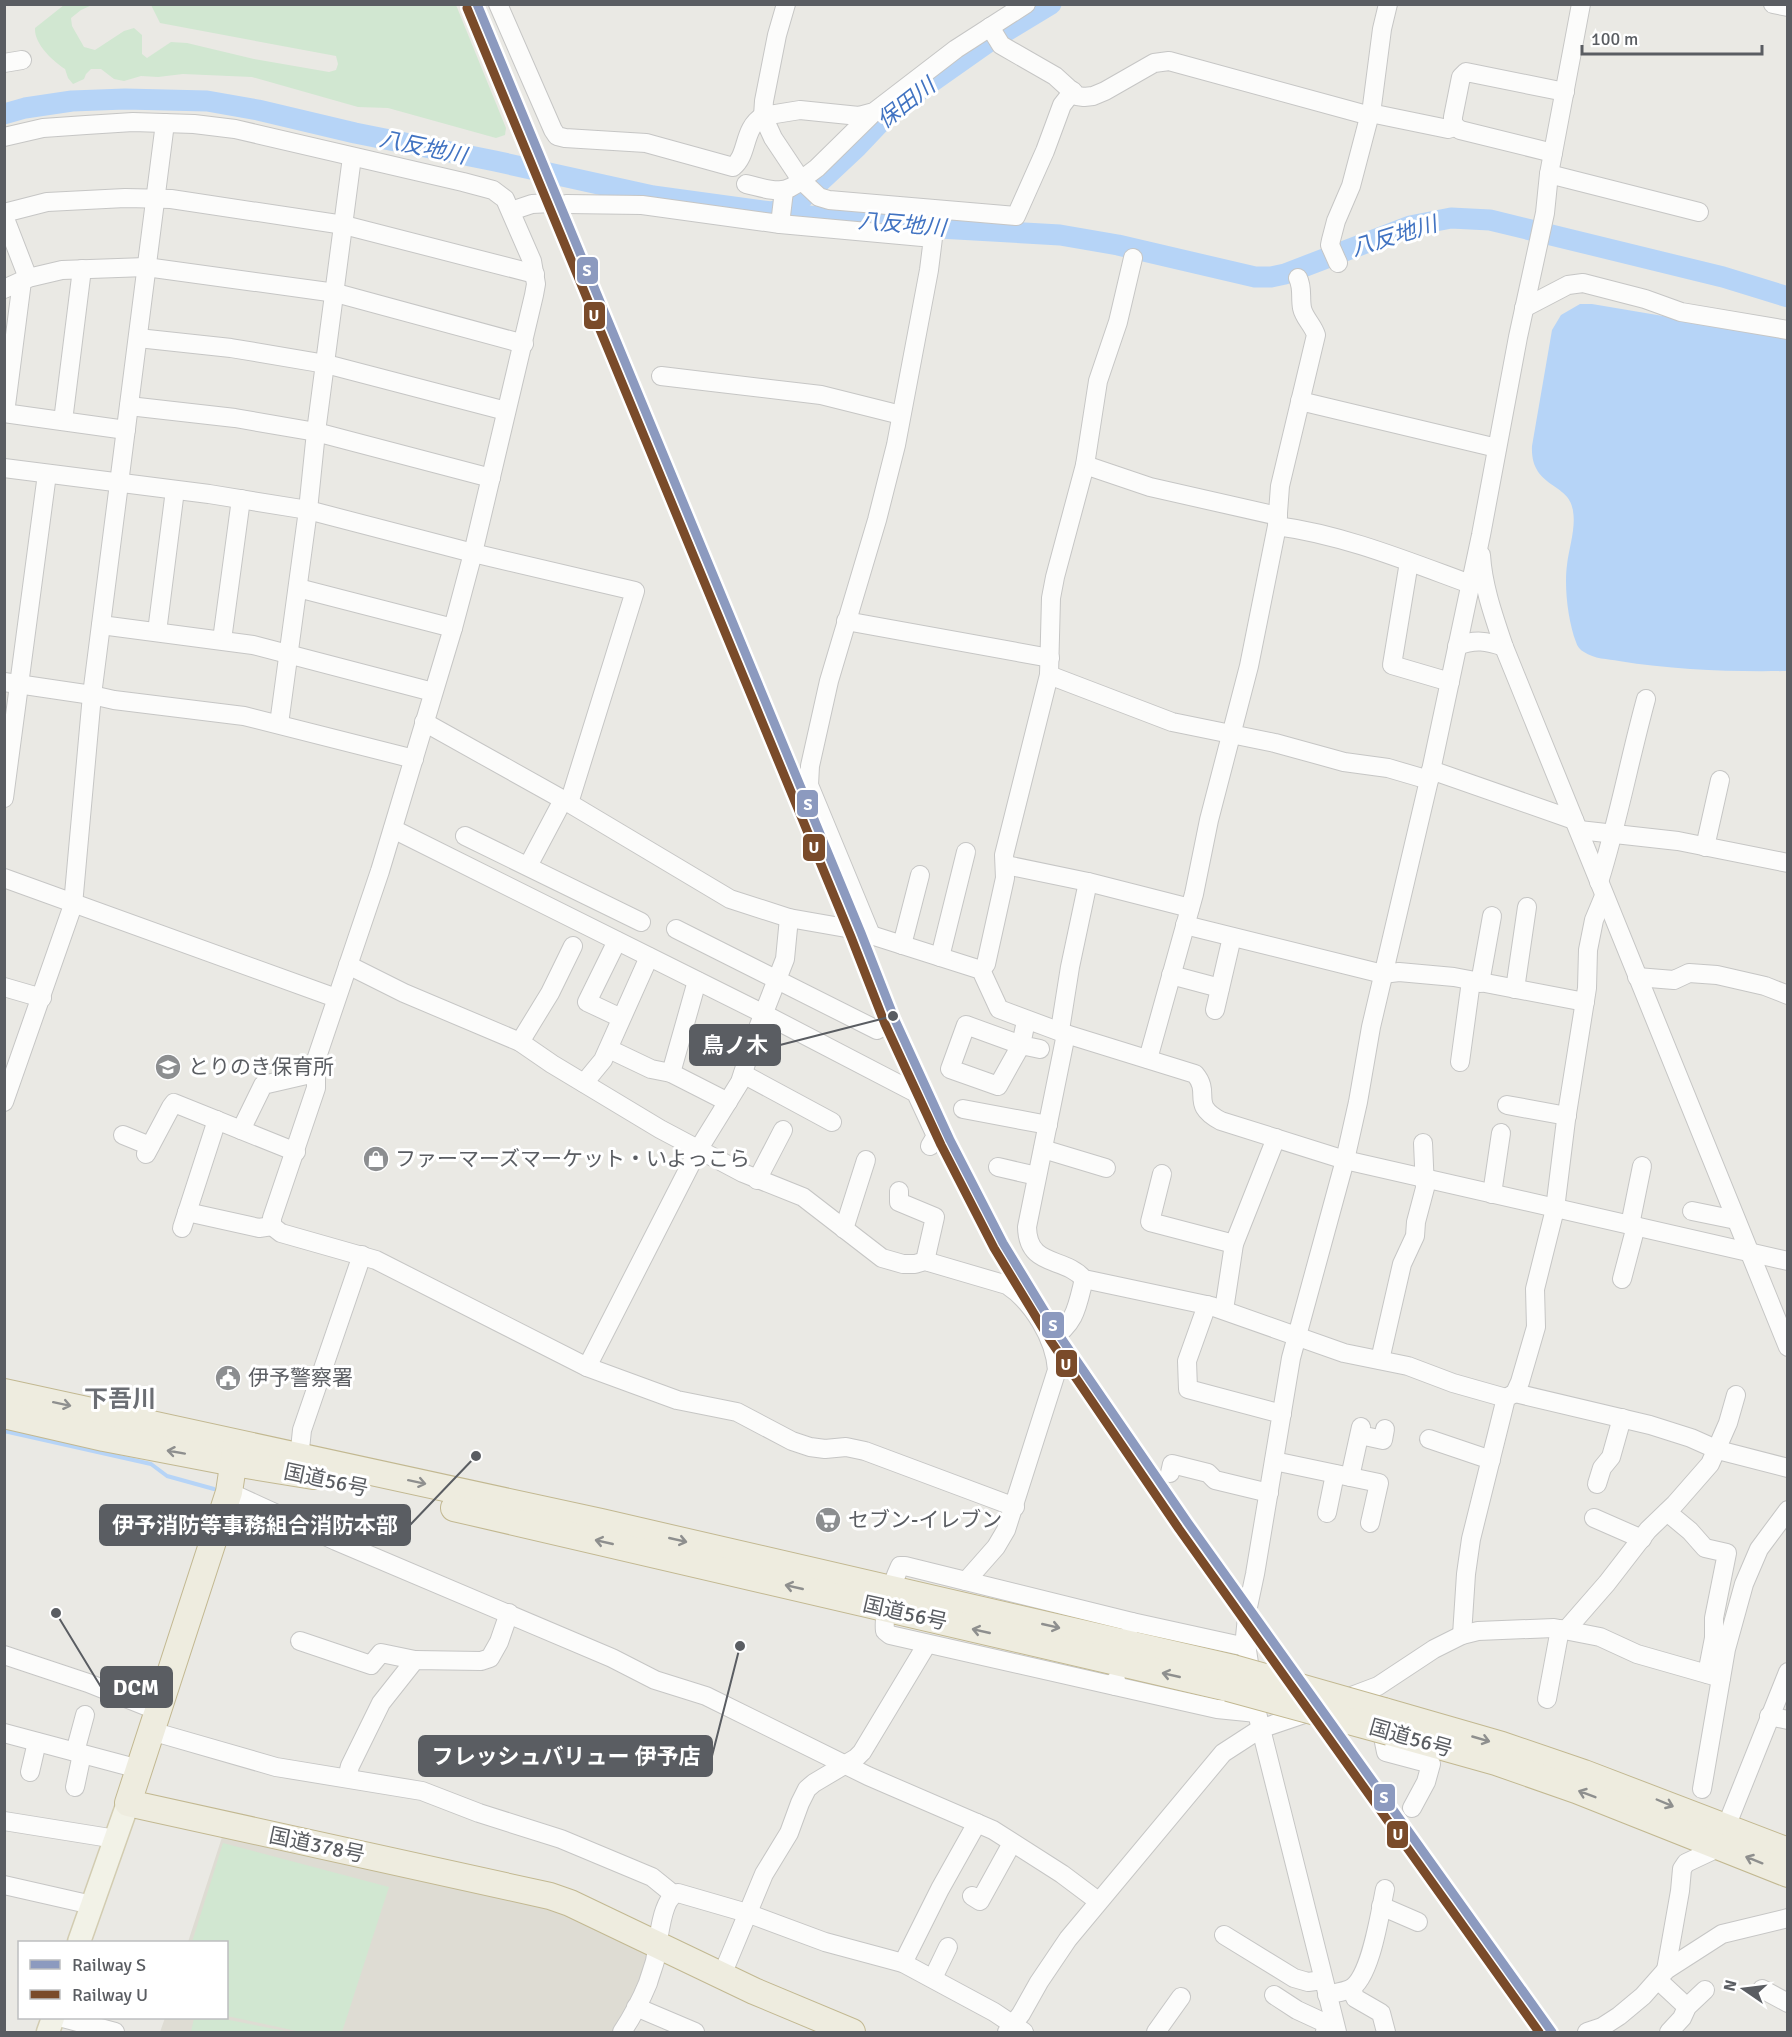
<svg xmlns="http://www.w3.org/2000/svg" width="1792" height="2037" font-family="Signika,'Noto Sans JP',sans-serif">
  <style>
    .education { fill: #dedcd3 }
    .green { fill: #d1e7d1 }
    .water { fill: #b6d4f7 }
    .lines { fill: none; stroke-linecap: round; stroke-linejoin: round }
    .stream { stroke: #b6d4f7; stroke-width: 4 }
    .river { stroke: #b6d4f7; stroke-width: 21 }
    .minor-casing { stroke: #c6c6c5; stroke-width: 20 }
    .major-casing { stroke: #d2ccb1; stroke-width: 25 }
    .highway-casing { stroke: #c2b891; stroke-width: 28 }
    .minor { stroke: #fcfcfb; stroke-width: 18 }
    .major { stroke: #f2f2e7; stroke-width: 22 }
    .highway { stroke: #eeecdf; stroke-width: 26 }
    .highway-bridge-casing { stroke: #c2b891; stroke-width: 28; stroke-linecap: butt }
    .highway-bridge { stroke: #eeecdf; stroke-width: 26 }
    .rail-1-casing { stroke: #fff; stroke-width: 14 }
    .rail-2-casing { stroke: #fff; stroke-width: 14 }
    .rail-1 { stroke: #8c9abf; stroke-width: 9 }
    .rail-2 { stroke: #7a4b2a; stroke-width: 9 }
    .oneway { stroke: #8e8f8e }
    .labels { text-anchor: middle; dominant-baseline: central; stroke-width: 6; stroke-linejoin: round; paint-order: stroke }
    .poi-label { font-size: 21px; fill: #5a5d62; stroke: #fff; text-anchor: start }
    .street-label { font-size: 21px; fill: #5a5d62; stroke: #fff }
    .water-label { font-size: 22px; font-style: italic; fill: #4173c2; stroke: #fff }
    .quarter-label { font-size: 24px; font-weight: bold; fill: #6b6e74; stroke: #fff }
    .leader { fill: none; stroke: #5a5d62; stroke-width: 2 }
    .callout-dot { fill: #5a5d62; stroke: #fff; stroke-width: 2 }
    .callout { fill: #5a5d62; stroke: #5a5d62; stroke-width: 2 }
    .callout-label { font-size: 22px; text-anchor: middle; font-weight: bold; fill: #fff }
    .line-badge { stroke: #fff; stroke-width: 2 }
    .badge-label { font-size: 16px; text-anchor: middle; font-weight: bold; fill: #fff }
  </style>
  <rect width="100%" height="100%" fill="#eae9e4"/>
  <path class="education" d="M224,1831L554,1906L650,1953L646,1971L614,2032H160L165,2018H226V1942H188Z"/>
  <g class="green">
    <path d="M64,5H92L81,10L71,18L72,26L84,47L95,50L124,31L134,28L142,35V54L147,58L171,42L187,43L254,59L329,72L336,70L338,64L336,56L160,23L151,5H456L506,128L505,135L496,138L388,108L358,107L252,77L183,74L158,77L141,76L124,81L114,79L101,69H91L86,74L84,79L73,84L68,78L65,69C53,61 34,44 35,28Z"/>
    <path d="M223,1843L389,1887L342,2032H301L227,2016L226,1942H192Z"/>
    <path d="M194,2018H219L290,2032H191Z"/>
  </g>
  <path class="water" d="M1580,304H1592L1787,337V671C1732,672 1674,670 1619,661C1608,659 1594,659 1584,652C1580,650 1577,646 1576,642C1568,621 1564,587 1567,565C1569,548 1576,528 1573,511C1570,482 1530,489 1532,446L1552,330L1561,315Z"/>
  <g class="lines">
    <path class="stream" d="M4,1431L151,1464L167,1476L214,1489"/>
    <g class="river">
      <path d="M4,114L25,108L72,101L125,99L207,101L258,110L355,133L495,161L653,196L771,212L904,226L1060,235L1118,245L1255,277H1271L1285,274L1410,226L1451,218L1490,220L1723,277L1788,297"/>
      <path d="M775,211L794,206L857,147L892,110L990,41L1051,4"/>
    </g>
    <g class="minor-casing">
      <g id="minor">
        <path d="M498,4L553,130L557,136L565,138L646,143L733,167C749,154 742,129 763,116L773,138L801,180L817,168L874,112"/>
        <path d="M786,4L777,35L764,101L763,116L800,110L859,116L874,112L956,49L1026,4"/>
        <path d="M1773,4L1788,7"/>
        <path d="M990,27L1001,45L1055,76L1077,96L1084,97L1093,96L1105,91L1154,63L1169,61L1363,114H1375L1448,129L1455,127"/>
        <path d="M4,63L22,60"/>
        <path d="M4,137L43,128L86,125L133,122L194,124L235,129L463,182L493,190L505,199L532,261L536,284L534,295L473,553L453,628L380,871L316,1060V1088L272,1218V1226L281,1233L376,1260L587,1367L677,1400L737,1412L792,1441L810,1447L825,1449L846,1447L865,1451L1015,1507"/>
        <path d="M1553,153L1460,130L1453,124V117L1461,77L1466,72L1565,92"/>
        <path d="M1549,174L1699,212"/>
        <path d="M746,184C768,189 784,197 801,180L819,197L829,200L1016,216L1045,151L1062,105L1073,91"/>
        <path d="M566,204L642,205L780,224L933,238L929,270L896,445L877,520L829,681L810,766L809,785L871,935"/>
        <path d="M511,211L532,204L552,203"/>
        <path d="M4,213L47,202L125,198L171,199L344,225L535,274"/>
        <path d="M4,216L28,278"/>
        <path d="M780,224L784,191"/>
        <path d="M1338,263L1330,245L1331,240L1336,221L1351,186L1372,106L1382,29L1388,4"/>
        <path d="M4,289L28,278L62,270L146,267L336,293L524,344"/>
        <path d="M1524,308L1568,285L1583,283L1645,299L1681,312L1788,330"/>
        <path d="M138,338L231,348L326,364L506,411"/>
        <path d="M661,376L821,395L901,415"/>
        <path d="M1300,401L1497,448"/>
        <path d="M129,406L235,418L316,432L491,478"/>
        <path d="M4,413L126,430"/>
        <path d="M5,413L22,281"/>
        <path d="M63,421L82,269"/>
        <path d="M1085,465L1150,487L1278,516"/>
        <path d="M4,468L209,494L308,510L473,553L635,591L569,803"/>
        <path d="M1277,526C1344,535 1407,561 1470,584"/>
        <path d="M1481,555C1483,587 1494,617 1504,647L1788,1347"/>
        <path d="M1409,562L1392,665L1450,682"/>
        <path d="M298,588L453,628"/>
        <path d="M846,621L1050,658"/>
        <path d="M101,625L253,645L433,692"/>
        <path d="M157,632L175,490"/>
        <path d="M222,640L241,499"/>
        <path d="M1457,646C1475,639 1487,641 1504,647"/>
        <path d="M1049,675L1172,722L1275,743L1344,762L1388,768L1429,780"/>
        <path d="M4,682L92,695L114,700L244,716L414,759"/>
        <path d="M424,722L569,803L730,899L789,918L846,928L871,935L981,970L999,1009L1066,1034L1195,1074C1212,1094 1189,1104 1221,1121L1345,1160L1788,1261"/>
        <path d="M279,724L308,510L316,432L352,157"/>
        <path d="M1431,770L1574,820"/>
        <path d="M4,798L47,474"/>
        <path d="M393,829L764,1014L916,1093L936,1136L930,1146"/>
        <path d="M1579,830L1678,841L1788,863"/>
        <path d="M465,836L641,922"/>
        <path d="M1705,847L1720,780"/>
        <path d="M1006,865L1088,882L1190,908"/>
        <path d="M528,866L563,800"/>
        <path d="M4,878L336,998"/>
        <path d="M1599,882C1618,822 1629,761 1646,699"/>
        <path d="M1185,925L1383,974L1399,972L1454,977L1585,1002"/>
        <path d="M676,929L877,1030"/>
        <path d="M617,941L587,1002L621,1018"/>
        <path d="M902,945L920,875"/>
        <path d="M940,957L966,852"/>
        <path d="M348,965L404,993L520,1042L552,1064L660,1129L743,1173L803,1197L882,1258L903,1264H915L925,1261L1007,1285C1033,1302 1055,1339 1057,1370L1006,1530L996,1547L966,1581"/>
        <path d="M981,970L986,964L1005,878L1004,855L1049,675L1051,598L1055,577L1085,465L1098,381L1118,322L1133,258"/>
        <path d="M1171,975L1220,988"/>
        <path d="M1637,977L1674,980L1689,973L1717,975L1765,986L1788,995"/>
        <path d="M1480,983L1492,916"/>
        <path d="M4,987L42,998"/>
        <path d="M1515,989L1527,907"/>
        <path d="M1215,1010L1232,937"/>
        <path d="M1026,1021L1021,1045L998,1086L950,1069L966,1025L1021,1045L1040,1049"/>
        <path d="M1060,1030L1070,967L1088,882"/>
        <path d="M1066,1034L1027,1227C1028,1268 1064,1256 1084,1279L1211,1306L1344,1353L1408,1366L1453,1383L1506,1398"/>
        <path d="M520,1042L550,993L573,946"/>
        <path d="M609,1049L651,1069L671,1073L728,1102"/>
        <path d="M1148,1059L1194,894L1209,820L1249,666L1277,526L1280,486L1316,335C1313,325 1304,318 1302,308C1300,297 1303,288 1298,278"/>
        <path d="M1460,1062L1471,981"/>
        <path d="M671,1073L697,981"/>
        <path d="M743,1074L832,1122"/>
        <path d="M584,1083L603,1060L649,957"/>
        <path d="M4,1102L73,905L92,695L165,123"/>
        <path d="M1507,1105L1567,1116"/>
        <path d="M963,1109L1048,1125"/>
        <path d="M241,1130L263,1085L315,1073"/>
        <path d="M123,1135L150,1146"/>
        <path d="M1043,1149L1106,1168"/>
        <path d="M146,1154L171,1107L174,1103L296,1152"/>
        <path d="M998,1167L1037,1176"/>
        <path d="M1162,1174L1150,1222L1234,1244"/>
        <path d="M757,1180L783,1130"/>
        <path d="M899,1191V1202L935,1217L925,1261"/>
        <path d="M1492,1194L1501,1133"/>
        <path d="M1692,1211L1736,1220"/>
        <path d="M187,1212L259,1228L272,1226"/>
        <path d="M1630,1225L1642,1166"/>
        <path d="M182,1228L217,1120"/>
        <path d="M844,1229L866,1160"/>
        <path d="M1622,1279L1636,1226"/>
        <path d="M1207,1305L1187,1361L1188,1389L1282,1414"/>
        <path d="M1224,1310L1234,1244L1276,1138"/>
        <path d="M1050,1340C1076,1323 1077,1307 1084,1279"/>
        <path d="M1380,1360L1402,1264L1415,1236L1416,1222L1425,1188L1423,1143"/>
        <path d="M587,1367L698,1150L740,1082L756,1033L785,959L789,918"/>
        <path d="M1515,1393L1650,1425L1691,1438L1718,1450L1788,1468"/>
        <path d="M1360,1435L1383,1440L1385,1429"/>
        <path d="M1429,1439L1491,1460"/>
        <path d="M1274,1461L1379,1483L1370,1523"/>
        <path d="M298,1468L302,1430L362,1255"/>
        <path d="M1170,1473L1172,1464L1208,1473L1215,1480L1269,1493"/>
        <path d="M1350,1477L1361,1427"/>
        <path d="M1597,1484L1602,1468L1611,1457L1622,1418"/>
        <path d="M229,1492L336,1541L612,1658L655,1680L706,1696L868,1776L993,1830L1062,1874L1098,1901"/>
        <path d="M1667,1512L1690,1531L1705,1548L1727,1553L1714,1618V1638L1707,1674"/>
        <path d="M1327,1513L1335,1474"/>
        <path d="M1594,1518L1642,1539"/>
        <path d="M1132,1622L1246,1647"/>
        <path d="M1566,1630L1607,1583L1648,1530L1675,1504L1710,1464L1728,1423L1736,1395"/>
        <path d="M1462,1635L1466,1574L1471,1539L1506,1398L1515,1393L1520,1382L1536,1327L1535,1289L1555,1209L1566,1120L1587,988L1588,950L1594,920L1604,896"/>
        <path d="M300,1641L371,1665L381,1653L415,1660"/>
        <path d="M4,1655L88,1683L158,1711"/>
        <path d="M1116,1680L1115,1686L890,1635L885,1631C883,1612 892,1583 900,1566H905L1132,1622L1131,1626"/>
        <path d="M1115,1686L1217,1709L1257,1713"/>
        <path d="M1547,1699L1560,1629"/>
        <path d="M1341,1700L1378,1686L1434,1649L1462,1635L1478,1631L1554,1628L1600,1637L1637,1654L1721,1678"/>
        <path d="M1769,1716L1788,1720"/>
        <path d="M1380,1722L1386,1752L1431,1764L1426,1782L1412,1808"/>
        <path d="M151,1731L276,1767L422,1791L479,1813L561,1839L652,1877L673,1894"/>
        <path d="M4,1733L139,1769"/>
        <path d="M75,1752L85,1715"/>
        <path d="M30,1772L37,1742"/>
        <path d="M347,1778L350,1766L381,1703L415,1660L481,1661L490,1658L499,1642L509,1613"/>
        <path d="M75,1787L82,1754"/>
        <path d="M1702,1789L1726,1649L1744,1584L1759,1549L1788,1510"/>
        <path d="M4,1821L116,1839"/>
        <path d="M1726,1827L1788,1672"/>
        <path d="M4,1885L92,1905"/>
        <path d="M972,1896L980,1901L1012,1843"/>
        <path d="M1381,1906L1418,1922"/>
        <path d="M1224,1935L1294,1978L1308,1982L1323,1980"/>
        <path d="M903,1963L940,1889L977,1823"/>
        <path d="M1666,1970L1680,1891L1682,1869L1686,1863L1720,1847"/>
        <path d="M722,1975L764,1874L789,1833L800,1803L807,1789L814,1783L856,1758L862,1752L927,1644"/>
        <path d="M933,1978L948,1947"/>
        <path d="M1658,1980L1687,2007"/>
        <path d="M1352,1988L1355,1998L1381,2013L1386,2032"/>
        <path d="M1762,1989L1788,2003"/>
        <path d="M1274,1995L1297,2010L1323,2022L1326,2025L1325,2032"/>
        <path d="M1327,1995C1334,1993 1343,1992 1350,1989C1371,1978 1380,1912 1385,1889"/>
        <path d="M636,2007L695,2032"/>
        <path d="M63,2018L115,2032"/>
        <path d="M622,2032C632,2017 641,2000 648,1983C650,1976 653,1968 655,1961C658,1945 661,1897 678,1893L747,1913L825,1942L903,1963L994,2012L1024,2032"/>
        <path d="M1007,2032L1021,2014L1039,1982L1068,1939L1223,1753L1260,1729L1313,1711"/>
        <path d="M1156,2032L1181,1997"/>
        <path d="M1337,2032L1256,1709L1245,1637L1248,1607L1255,1574L1291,1358L1345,1160L1358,1102L1371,1027L1429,780L1481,535L1518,337L1545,213L1549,174L1581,4"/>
        <path d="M1587,2032L1602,2027L1619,2016L1643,1996L1666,1970L1722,1934L1788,1918"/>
        <path d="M1669,2032L1682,2018L1687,2007L1705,1990"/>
      </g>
    </g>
    <g class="major-casing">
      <g id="major">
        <path d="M79,1942L128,1803"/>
        <path d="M48,2032L53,2018"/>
      </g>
    </g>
    <g class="highway-casing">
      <g id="highway">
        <path d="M4,1392L601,1522L1233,1668"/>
        <path d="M4,1415L104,1438L234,1463L313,1476"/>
        <path d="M236,1446L229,1492L128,1803L550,1896L570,1903L754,1991L852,2032"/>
        <path d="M454,1508L1228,1688"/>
        <path d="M1384,1711L1502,1745L1584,1773L1788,1851"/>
        <path d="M1389,1732L1496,1762L1576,1790L1788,1874"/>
      </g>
    </g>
    <use href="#minor" class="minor"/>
    <use href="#major" class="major"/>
    <use href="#highway" class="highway"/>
    <g class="highway-bridge-casing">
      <g id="highway-bridge">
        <path d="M1233,1668L1384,1711"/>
        <path d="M1228,1688L1389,1732"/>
      </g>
    </g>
    <use href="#highway-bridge" class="highway-bridge"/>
    <g class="rail-1-casing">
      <path id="rail-1" d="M477,4L861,933L895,1020L950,1140L1003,1243L1059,1335L1188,1523L1552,2032"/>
    </g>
    <g class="rail-2-casing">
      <path id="rail-2" d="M467,8L851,937L885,1024L941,1145L994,1248L1050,1340L1179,1529L1539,2032"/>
    </g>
    <use href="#rail-1" class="rail-1"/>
    <use href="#rail-2" class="rail-2"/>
  </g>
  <defs><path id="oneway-shaft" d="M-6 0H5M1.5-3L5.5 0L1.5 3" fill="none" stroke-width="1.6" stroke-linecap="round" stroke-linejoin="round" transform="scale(1.5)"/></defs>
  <g class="oneway">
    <use href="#oneway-shaft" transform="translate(62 1404) rotate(12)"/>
    <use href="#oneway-shaft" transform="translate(176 1452) rotate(-170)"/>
    <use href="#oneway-shaft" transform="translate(417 1482) rotate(12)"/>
    <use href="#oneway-shaft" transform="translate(678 1540) rotate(13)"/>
    <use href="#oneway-shaft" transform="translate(604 1542) rotate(-167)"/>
    <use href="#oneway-shaft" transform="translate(794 1587) rotate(-167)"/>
    <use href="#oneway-shaft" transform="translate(1051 1626) rotate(13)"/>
    <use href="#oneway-shaft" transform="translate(981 1631) rotate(-167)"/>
    <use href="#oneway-shaft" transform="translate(1171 1675) rotate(-167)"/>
    <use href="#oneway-shaft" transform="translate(1481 1739) rotate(16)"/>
    <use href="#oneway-shaft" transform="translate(1587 1794) rotate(-159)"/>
    <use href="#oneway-shaft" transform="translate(1665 1803) rotate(23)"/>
    <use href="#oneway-shaft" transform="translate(1754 1860) rotate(-158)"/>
  </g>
  <defs>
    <g id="school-disc" transform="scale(1.35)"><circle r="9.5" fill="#8c8e90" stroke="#fff"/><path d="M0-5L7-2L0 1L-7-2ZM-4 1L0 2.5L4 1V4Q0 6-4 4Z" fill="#fff"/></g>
    <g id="shop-disc" transform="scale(1.35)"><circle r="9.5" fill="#8c8e90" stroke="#fff"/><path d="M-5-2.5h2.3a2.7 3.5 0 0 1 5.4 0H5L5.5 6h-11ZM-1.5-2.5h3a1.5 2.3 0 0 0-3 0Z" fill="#fff"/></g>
    <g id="civic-disc" transform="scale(1.35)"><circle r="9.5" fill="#8c8e90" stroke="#fff"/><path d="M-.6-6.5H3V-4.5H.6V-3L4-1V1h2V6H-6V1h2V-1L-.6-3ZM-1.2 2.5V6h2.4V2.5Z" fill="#fff"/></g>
    <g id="supermarket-disc" transform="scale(1.35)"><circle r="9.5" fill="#8c8e90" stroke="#fff"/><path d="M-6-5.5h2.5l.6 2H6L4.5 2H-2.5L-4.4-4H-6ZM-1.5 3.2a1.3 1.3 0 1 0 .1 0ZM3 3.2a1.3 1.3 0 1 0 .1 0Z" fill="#fff"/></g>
  </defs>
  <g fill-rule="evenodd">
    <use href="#school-disc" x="168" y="1067"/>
    <use href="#shop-disc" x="376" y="1159"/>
    <use href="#civic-disc" x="228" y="1378"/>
    <use href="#supermarket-disc" x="828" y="1520"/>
  </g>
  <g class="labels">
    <g class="poi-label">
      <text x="188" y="1067">とりのき保育所</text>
      <text x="395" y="1159">ファーマーズマーケット・いよっこら</text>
      <text x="248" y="1378">伊予警察署</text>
      <text x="848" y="1520">セブン-イレブン</text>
    </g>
    <g class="street-label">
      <text transform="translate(326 1480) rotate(12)">国道56号</text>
      <text transform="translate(905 1613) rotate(13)">国道56号</text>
      <text transform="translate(1411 1738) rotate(16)">国道56号</text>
      <text transform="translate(317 1845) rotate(12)">国道378号</text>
    </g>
    <g class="water-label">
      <text transform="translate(906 103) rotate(-38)">保田川</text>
      <text transform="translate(423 147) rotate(12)">八反地川</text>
      <text transform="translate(902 224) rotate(5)">八反地川</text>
      <text transform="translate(1394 236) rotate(-17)">八反地川</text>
    </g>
    <g class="quarter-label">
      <text x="120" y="1399">下吾川</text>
    </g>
  </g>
  <path class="leader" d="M893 1016L780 1045M476 1456L410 1525M56 1613L101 1687M740 1646L712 1756"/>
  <g class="callout-dot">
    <circle cx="893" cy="1016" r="6"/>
    <circle cx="476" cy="1456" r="6"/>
    <circle cx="56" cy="1613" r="6"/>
    <circle cx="740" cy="1646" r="6"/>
  </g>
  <g class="callout">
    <rect x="690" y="1025" width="90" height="40" rx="6"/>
    <rect x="100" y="1505" width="310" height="40" rx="6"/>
    <rect x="101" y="1667" width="71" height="40" rx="6"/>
    <rect x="419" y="1736" width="293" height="40" rx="6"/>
  </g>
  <g class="callout-label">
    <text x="735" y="1053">鳥ノ木</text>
    <text x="255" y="1533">伊予消防等事務組合消防本部</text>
    <text x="136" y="1695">DCM</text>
    <text x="566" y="1764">フレッシュバリュー 伊予店</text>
  </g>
  <g class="line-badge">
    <rect x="576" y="256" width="23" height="29" rx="6" fill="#8c9abf"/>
    <rect x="583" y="301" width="23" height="29" rx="6" fill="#7a4b2a"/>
    <rect x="796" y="789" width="23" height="29" rx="6" fill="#8c9abf"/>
    <rect x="802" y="833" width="24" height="29" rx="6" fill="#7a4b2a"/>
    <rect x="1041" y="1311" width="24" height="28" rx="6" fill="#8c9abf"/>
    <rect x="1055" y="1349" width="23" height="29" rx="6" fill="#7a4b2a"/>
    <rect x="1373" y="1783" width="23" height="29" rx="6" fill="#8c9abf"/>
    <rect x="1386" y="1820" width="23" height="29" rx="6" fill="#7a4b2a"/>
  </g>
  <g class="badge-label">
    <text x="587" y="276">S</text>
    <text x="594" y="321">U</text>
    <text x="808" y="810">S</text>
    <text x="814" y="853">U</text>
    <text x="1053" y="1331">S</text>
    <text x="1066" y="1370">U</text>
    <text x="1384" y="1803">S</text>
    <text x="1398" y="1840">U</text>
  </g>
  <rect width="1792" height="2037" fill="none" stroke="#5a5d62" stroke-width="12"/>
  <rect x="18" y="1941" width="210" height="78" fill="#ffffff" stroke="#bdbec0" stroke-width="1.5"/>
  <rect x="30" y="1960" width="30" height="9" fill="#8c9abf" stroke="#bdbec0" stroke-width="1.5"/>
  <text x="72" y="1971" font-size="18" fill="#5a5d62">Railway S</text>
  <rect x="30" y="1990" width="30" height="9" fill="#7a4b2a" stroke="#bdbec0" stroke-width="1.5"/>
  <text x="72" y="2001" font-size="18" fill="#5a5d62">Railway U</text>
  <g transform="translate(1744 1989) rotate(284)" stroke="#ffffff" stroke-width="4.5" paint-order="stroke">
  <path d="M0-4.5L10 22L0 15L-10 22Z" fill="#5a5d62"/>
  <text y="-9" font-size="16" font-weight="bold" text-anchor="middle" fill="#5a5d62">N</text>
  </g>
  <path d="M1582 45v9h180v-9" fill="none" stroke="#5a5d62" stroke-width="3"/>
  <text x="1591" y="45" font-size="18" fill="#5a5d62" stroke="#ffffff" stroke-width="4.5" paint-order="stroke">100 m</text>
</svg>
